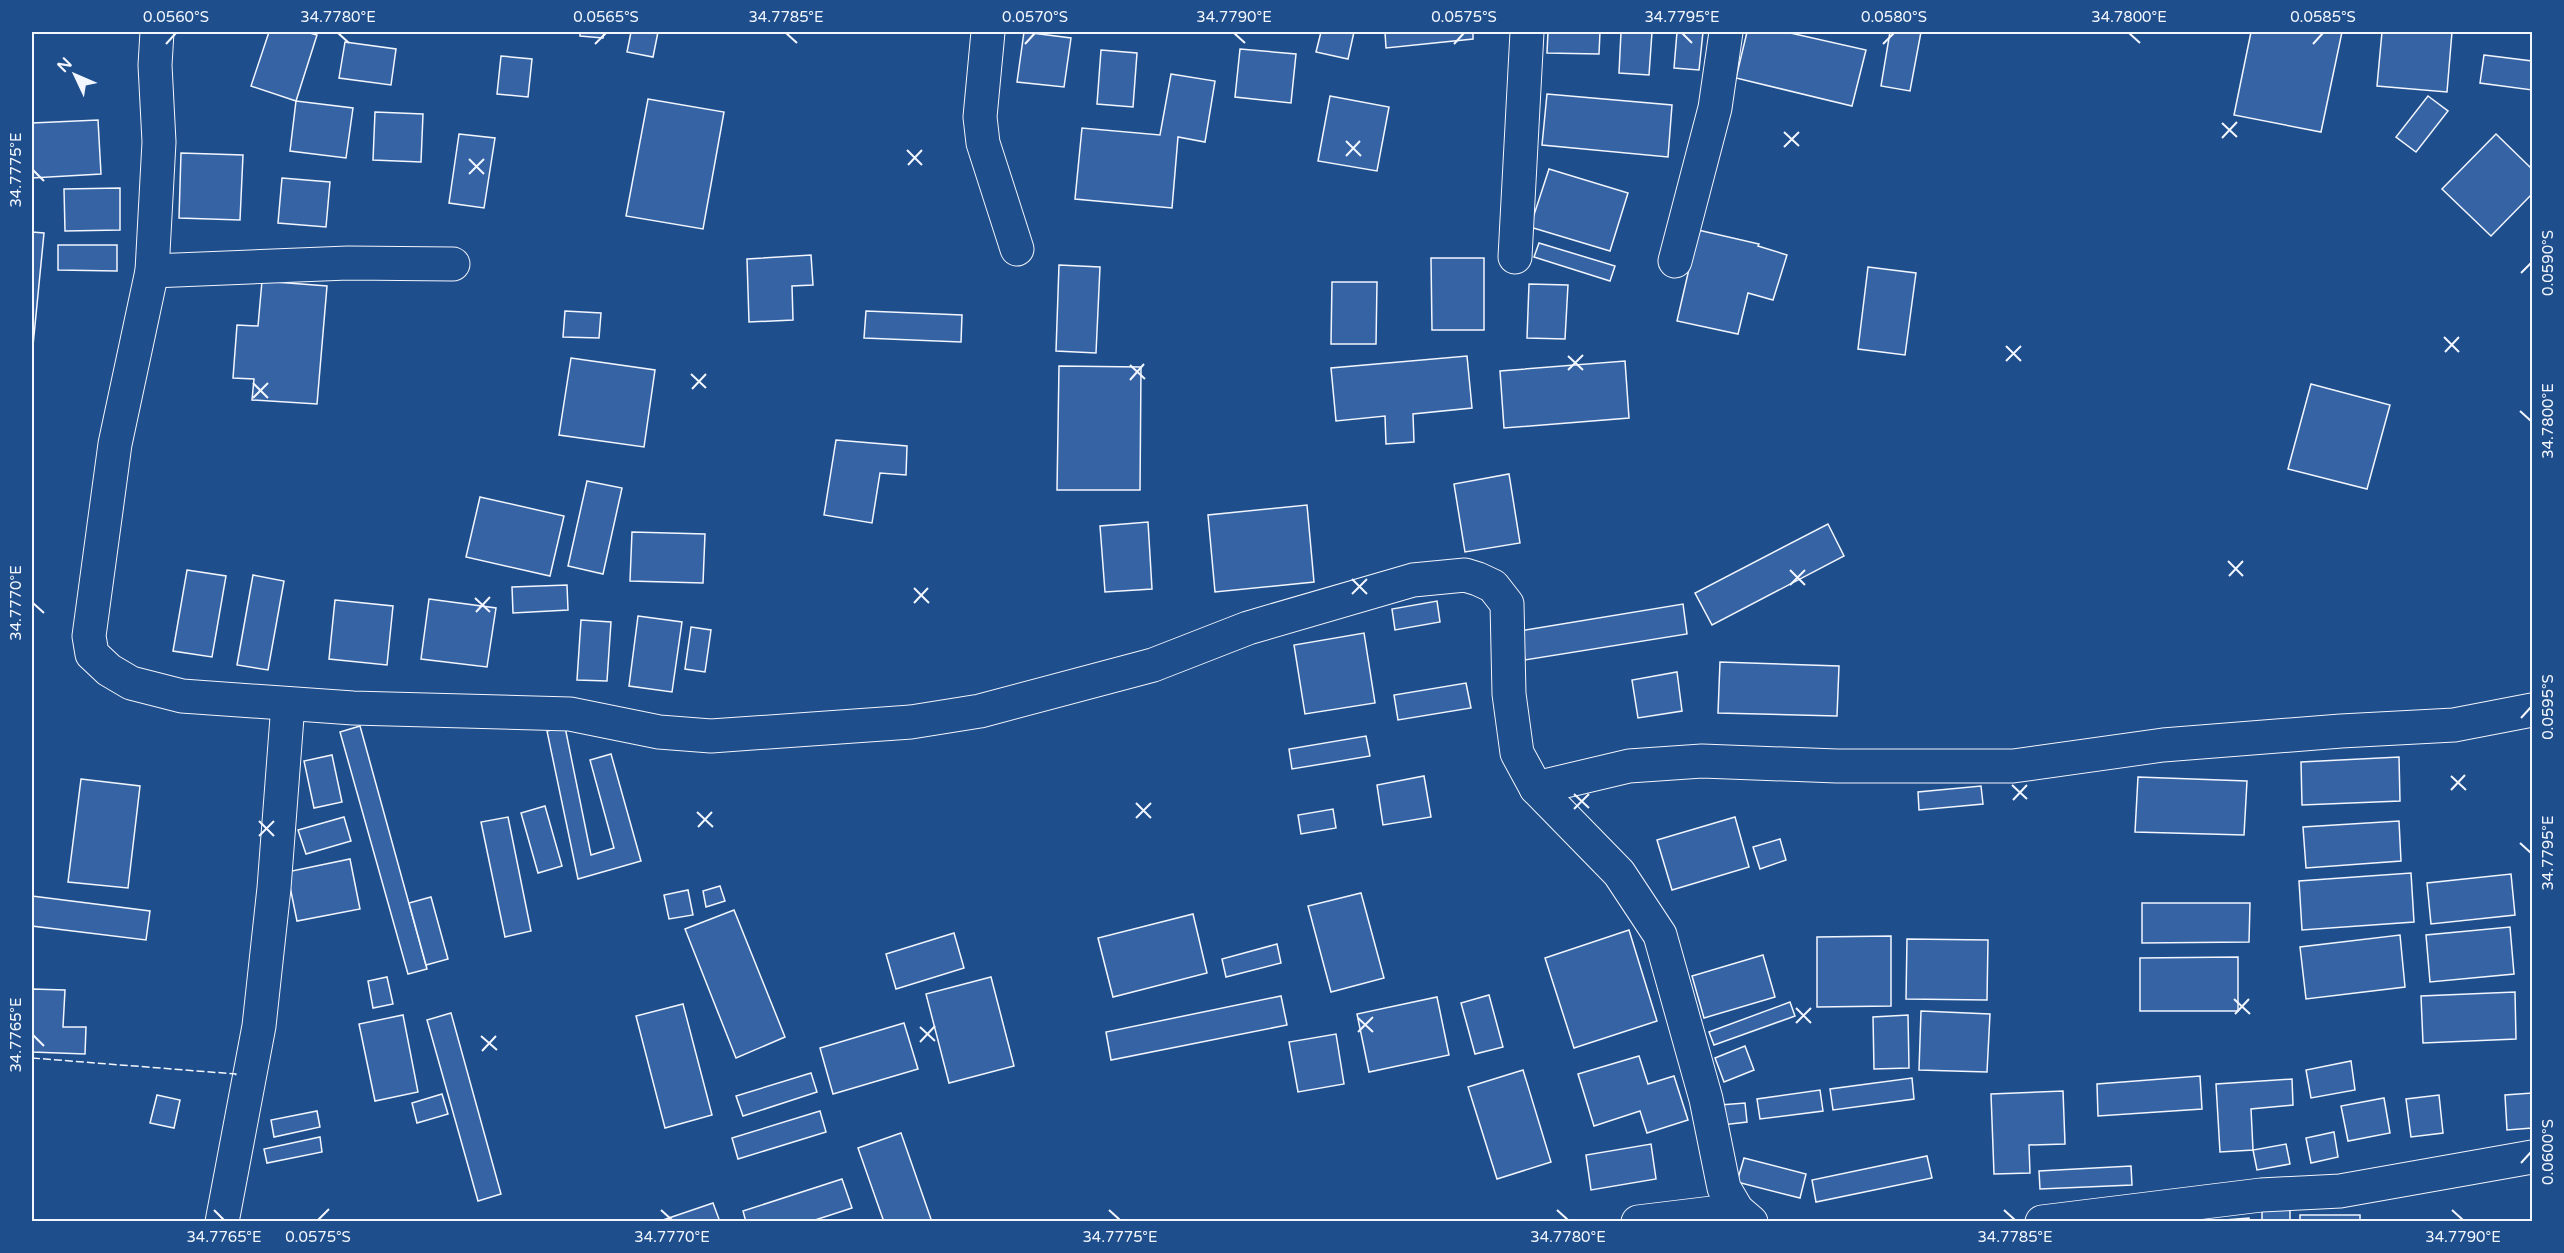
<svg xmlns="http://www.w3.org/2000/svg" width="2564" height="1253" font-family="'Varela Round',sans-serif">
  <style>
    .building { fill: #3563a3; stroke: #f2f6ff; stroke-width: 1.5 }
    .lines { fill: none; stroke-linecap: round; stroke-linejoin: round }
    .street-casing { stroke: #f2f6ff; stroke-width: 35 }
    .street { stroke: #1f4e8c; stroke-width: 33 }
    .fence { stroke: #f2f6ff; stroke-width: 1.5; stroke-dasharray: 8 3; stroke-linecap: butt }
    .ticks { fill: none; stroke: #f2f6ff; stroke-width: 2 }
    .neatline { fill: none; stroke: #f2f6ff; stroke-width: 2 }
    .ticks-label { font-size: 15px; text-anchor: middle; fill: #f2f6ff }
  </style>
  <rect width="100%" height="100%" fill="#1f4e8c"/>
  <g class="building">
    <path d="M269,32H306L317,35L296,101L251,86Z"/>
    <path d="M580,32H604L603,38L580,36Z"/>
    <path d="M631,32H658L653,57L627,52Z"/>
    <path d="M1024,32L1071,38L1064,87L1017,82Z"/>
    <path d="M1321,32H1354L1348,59L1316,52Z"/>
    <path d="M1385,32H1473V39L1386,48Z"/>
    <path d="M1548,32H1600L1599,54L1547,53Z"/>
    <path d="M1621,32H1652L1649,75L1619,73Z"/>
    <path d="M1677,32H1703L1699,70L1674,68Z"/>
    <path d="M1747,32H1786L1866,50L1852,106L1736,78Z"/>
    <path d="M1890,32H1921L1910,91L1881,86Z"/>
    <path d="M2251,32H2342L2321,132L2234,115Z"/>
    <path d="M2382,32H2452L2447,92L2377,86Z"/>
    <path d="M345,42L396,49L391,85L339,78Z"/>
    <path d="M1240,49L1296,54L1291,103L1235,97Z"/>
    <path d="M1101,50L1137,53L1133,107L1097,104Z"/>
    <path d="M2484,55L2532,61V90L2480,83Z"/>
    <path d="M501,56L532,59L528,97L497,94Z"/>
    <path d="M1171,74L1215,81L1205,142L1178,137L1172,208L1075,199L1082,128L1160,135Z"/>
    <path d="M1547,94L1672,105L1668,157L1542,145Z"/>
    <path d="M1330,96L1389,107L1377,171L1318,161Z"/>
    <path d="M2428,96L2448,111L2416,152L2396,137Z"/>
    <path d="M648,99L724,112L703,229L626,216Z"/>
    <path d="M296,101L353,108L346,158L290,151Z"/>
    <path d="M375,112L423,114L421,162L373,160Z"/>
    <path d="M98,120L101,174L32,178V123Z"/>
    <path d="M459,134L495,138L484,208L449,203Z"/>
    <path d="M2496,134L2532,169V194L2491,236L2442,189Z"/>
    <path d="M181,153L243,155L240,220L179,218Z"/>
    <path d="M1549,169L1628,193L1610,251L1530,227Z"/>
    <path d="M282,178L330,182L326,227L278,223Z"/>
    <path d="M120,188V230L65,231L64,189Z"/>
    <path d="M1698,230L1759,244L1758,246L1787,255L1773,300L1748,293L1738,334L1677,321Z"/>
    <path d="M32,232L44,233L32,356Z"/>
    <path d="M1539,243L1615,266L1610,281L1534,257Z"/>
    <path d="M58,245H117V271L58,270Z"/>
    <path d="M811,255L813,285L792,286L793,320L749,322L747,259Z"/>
    <path d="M1431,258H1484V330H1432Z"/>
    <path d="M1059,265L1100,267L1096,353L1056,351Z"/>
    <path d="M1868,267L1916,273L1905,355L1858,349Z"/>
    <path d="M262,281L327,286L317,404L252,400L254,379L233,378L237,325L258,326Z"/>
    <path d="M1332,282H1377L1376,344H1331Z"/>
    <path d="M1529,284L1568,285L1565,339L1527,338Z"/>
    <path d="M565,311L601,313L599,338L563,337Z"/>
    <path d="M866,311L962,315L961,342L864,338Z"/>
    <path d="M1467,356L1472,408L1413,414L1414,442L1386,444L1385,416L1336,421L1331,368Z"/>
    <path d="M571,358L655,370L644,447L559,435Z"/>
    <path d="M1625,361L1629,418L1504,428L1500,371Z"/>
    <path d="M1059,366L1141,367L1140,490H1057Z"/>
    <path d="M2311,384L2390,405L2367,489L2288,469Z"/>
    <path d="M836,440L907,446L906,475L880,473L872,523L824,515Z"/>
    <path d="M1509,474L1520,543L1465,552L1454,484Z"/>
    <path d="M587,481L622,488L603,574L568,566Z"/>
    <path d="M480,497L564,516L550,576L466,557Z"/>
    <path d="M1307,505L1314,582L1215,592L1208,515Z"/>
    <path d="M1148,522L1152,589L1105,592L1100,526Z"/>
    <path d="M1828,524L1844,556L1712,625L1695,593Z"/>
    <path d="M632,532L705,534L703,583L630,581Z"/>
    <path d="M187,570L226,576L212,657L173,651Z"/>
    <path d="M253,575L284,581L268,670L237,665Z"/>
    <path d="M567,585L568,610L513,613L512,587Z"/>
    <path d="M429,599L496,608L487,667L421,659Z"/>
    <path d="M335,600L393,606L387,665L329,659Z"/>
    <path d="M1437,601L1440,622L1395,630L1392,609Z"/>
    <path d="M1683,604L1687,634L1525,660L1520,631Z"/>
    <path d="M638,616L682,622L672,692L629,686Z"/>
    <path d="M581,620L611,622L607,681L577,680Z"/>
    <path d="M691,627L711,630L705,672L685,669Z"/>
    <path d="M1364,633L1375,703L1305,714L1294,645Z"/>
    <path d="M1720,662L1839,666L1837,716L1718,713Z"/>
    <path d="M1677,672L1682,711L1638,718L1632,680Z"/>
    <path d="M1466,683L1471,708L1398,720L1394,695Z"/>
    <path d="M360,726L427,969L408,974L340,732Z"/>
    <path d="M565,727L591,855L614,848L590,760L611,754L641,861L578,879L547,731Z"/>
    <path d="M1366,736L1370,756L1292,769L1289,749Z"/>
    <path d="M332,755L342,802L314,808L304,761Z"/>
    <path d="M2399,757L2400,801L2302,805L2301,762Z"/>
    <path d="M1424,776L1431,817L1383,825L1377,785Z"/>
    <path d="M2138,777L2247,781L2244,835L2135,832Z"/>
    <path d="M81,779L140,786L128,888L68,882Z"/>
    <path d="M1981,786L1983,804L1919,810L1918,792Z"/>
    <path d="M545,806L562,866L538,873L521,813Z"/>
    <path d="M1333,809L1336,828L1301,834L1298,815Z"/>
    <path d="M344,817L351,841L306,854L298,830Z"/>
    <path d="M508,817L531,931L505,937L481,822Z"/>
    <path d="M1735,817L1749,867L1672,890L1657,840Z"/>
    <path d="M2399,821L2401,861L2306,868L2303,827Z"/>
    <path d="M1780,839L1786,860L1760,869L1753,847Z"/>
    <path d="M350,859L360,909L297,921L287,872Z"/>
    <path d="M2411,873L2414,922L2302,930L2299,881Z"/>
    <path d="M2511,874L2515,915L2431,924L2427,883Z"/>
    <path d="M720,886L725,901L706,907L703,891Z"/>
    <path d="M688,890L693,915L669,919L664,895Z"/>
    <path d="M1361,893L1384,978L1331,992L1308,906Z"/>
    <path d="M32,896L150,911L146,940L32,926Z"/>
    <path d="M431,897L448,959L426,965L409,903Z"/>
    <path d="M2142,903H2250L2249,942L2142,943Z"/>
    <path d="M734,910L785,1037L736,1058L685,929Z"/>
    <path d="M1193,914L1207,973L1113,997L1098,938Z"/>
    <path d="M2510,927L2514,974L2430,982L2426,935Z"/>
    <path d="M1629,930L1657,1021L1574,1048L1545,958Z"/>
    <path d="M954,933L964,968L896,989L886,954Z"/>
    <path d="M2400,935L2405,987L2306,999L2300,947Z"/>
    <path d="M1891,936V1006L1817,1007V937Z"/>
    <path d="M1907,939L1988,940L1987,1000L1906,999Z"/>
    <path d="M1277,944L1281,963L1226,977L1222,959Z"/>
    <path d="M1763,955L1775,997L1704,1018L1692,976Z"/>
    <path d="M2238,957V1011H2140V958Z"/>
    <path d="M387,977L393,1004L373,1008L368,981Z"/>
    <path d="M991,977L1014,1066L949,1083L926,994Z"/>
    <path d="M32,989L65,990L63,1027H86L85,1054L32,1052Z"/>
    <path d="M2515,992L2516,1039L2423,1043L2421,996Z"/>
    <path d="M1489,995L1503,1047L1475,1054L1461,1003Z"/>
    <path d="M1281,996L1287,1025L1111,1060L1106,1032Z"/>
    <path d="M1437,997L1449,1055L1369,1072L1357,1014Z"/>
    <path d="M1790,1002L1795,1016L1714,1045L1709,1032Z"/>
    <path d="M683,1004L712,1115L665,1128L636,1016Z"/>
    <path d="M1921,1011L1990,1014L1987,1072L1919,1070Z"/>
    <path d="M451,1013L501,1194L478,1201L427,1020Z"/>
    <path d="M403,1015L418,1092L375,1101L359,1024Z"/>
    <path d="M1908,1015L1909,1068L1874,1069L1873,1017Z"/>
    <path d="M904,1023L918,1069L833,1094L820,1048Z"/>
    <path d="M1336,1034L1344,1084L1298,1092L1289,1042Z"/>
    <path d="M1745,1046L1754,1070L1724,1082L1715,1058Z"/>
    <path d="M1639,1056L1648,1084L1674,1076L1688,1120L1647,1133L1640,1111L1594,1126L1578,1074Z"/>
    <path d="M2351,1061L2355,1090L2311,1098L2306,1070Z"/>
    <path d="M1523,1070L1551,1162L1497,1179L1468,1087Z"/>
    <path d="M811,1073L817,1092L743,1116L736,1096Z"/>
    <path d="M2200,1076L2202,1109L2098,1116L2097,1084Z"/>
    <path d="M1912,1078L1914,1099L1833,1110L1830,1089Z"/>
    <path d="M2292,1079L2293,1105L2251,1109L2253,1150L2220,1152L2216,1084Z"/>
    <path d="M1820,1090L1823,1111L1760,1119L1757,1099Z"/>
    <path d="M2063,1091L2065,1144L2029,1145L2030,1173L1994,1174L1991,1094Z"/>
    <path d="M2532,1093V1128L2507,1130L2505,1095Z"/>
    <path d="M442,1094L448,1114L417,1123L412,1103Z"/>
    <path d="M157,1095L180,1100L174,1128L150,1123Z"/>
    <path d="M2439,1095L2443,1133L2411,1137L2406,1099Z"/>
    <path d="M2384,1098L2390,1133L2348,1141L2341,1106Z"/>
    <path d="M1745,1103L1747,1122L1722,1125L1720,1105Z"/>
    <path d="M317,1111L320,1127L274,1137L271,1120Z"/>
    <path d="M820,1111L826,1132L738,1159L732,1138Z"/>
    <path d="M2334,1132L2338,1157L2311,1163L2306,1138Z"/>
    <path d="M901,1133L932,1222H884L858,1148Z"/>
    <path d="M320,1137L322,1152L267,1163L264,1149Z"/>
    <path d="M1651,1144L1656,1179L1591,1190L1586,1155Z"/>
    <path d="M2286,1144L2290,1164L2257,1170L2253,1150Z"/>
    <path d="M1927,1156L1932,1178L1816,1202L1812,1180Z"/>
    <path d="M1744,1158L1806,1174L1800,1198L1737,1182Z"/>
    <path d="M2131,1166L2132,1185L2040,1189L2039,1171Z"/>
    <path d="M842,1179L852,1208L809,1222H746L743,1211Z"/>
    <path d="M713,1203L720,1222H657Z"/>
    <path d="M2262,1207L2290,1208V1222H2262Z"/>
    <rect x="2300" y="1215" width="60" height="7"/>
    <path d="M2249,1218V1222H2198Z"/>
  </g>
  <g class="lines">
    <g class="street-casing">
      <g id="street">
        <path d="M157,32L155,65L159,142L152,271L115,444L89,636L92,654L109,670L131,683L182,696L353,708L570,714L659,732L711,736L911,722L980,711L1153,665L1248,628L1413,580L1465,575L1478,579L1493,586L1507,604L1509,694L1517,753L1536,788L1619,873L1660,935L1706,1099L1724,1188L1737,1210L1751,1222"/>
        <path d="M988,32L980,117L983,143L1017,249"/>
        <path d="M1515,257L1527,32"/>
        <path d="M1675,261L1715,108L1726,32"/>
        <path d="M152,271L348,263L453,264"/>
        <path d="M1536,788L1629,766L1702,761L1837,766H2013L2163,745L2341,731L2454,725L2532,710"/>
        <path d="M222,1222L259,1026L274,888L288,704"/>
        <path d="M1638,1222L1737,1210"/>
        <path d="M2042,1222L2261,1195L2340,1191L2532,1157"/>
      </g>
    </g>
    <use href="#street" class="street"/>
    <path class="fence" d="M32,1058L236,1074L235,1076"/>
  </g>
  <path class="ticks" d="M338,33L349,43M786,33L797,43M1234,33L1245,43M1682,33L1692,43M2129,33L2140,43M166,44L176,33M595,44L606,33M1025,44L1035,33M1454,44L1464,33M1883,44L1894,33M2313,44L2323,33M2222,123L2237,137M1784,132L1799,146M2222,138L2237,122M1346,141L1361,156M1784,147L1799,132M907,150L922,165M1346,156L1360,141M469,159L484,174M908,165L922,150M33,170L44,181M469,174L484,159M2521,273L2531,263M2444,337L2459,352M2006,346L2021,361M2445,352L2459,337M1568,356L1583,370M2006,361L2021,346M1130,365L1145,379M1568,370L1583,355M691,374L706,388M1130,380L1144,364M253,383L268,398M692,389L706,374M253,398L268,383M2520,411L2531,421M2228,561L2243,576M1790,570L1805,585M2229,576L2243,561M1352,579L1367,594M1790,585L1805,570M914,588L929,603M1352,594L1367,579M475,598L490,612M33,603L44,613M914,603L928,588M476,612L490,597M2521,718L2531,707M2451,776L2466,790M2012,785L2027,799M2451,790L2465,775M1574,794L1589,808M2013,800L2027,785M1136,803L1151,818M1574,809L1589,794M697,812L713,827M1136,818L1151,803M259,821L274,836M698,827L712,812M259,836L274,821M2520,843L2531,853M2234,999L2250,1014M1796,1008L1811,1023M2235,1014L2249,999M1358,1018L1373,1032M1796,1023L1811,1008M920,1027L935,1041M1358,1032L1373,1017M33,1035L44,1046M481,1036L497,1050M920,1042L935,1026M482,1051L496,1036M2521,1163L2531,1152M214,1210L224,1220M661,1210L672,1220M1109,1210L1120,1220M1557,1210L1568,1220M2004,1210L2015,1220M2452,1210L2463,1220M318,1220L329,1209"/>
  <rect width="2564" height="1253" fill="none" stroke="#1f4e8c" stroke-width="66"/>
  <g transform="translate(75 75) rotate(314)" stroke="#1f4e8c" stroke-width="4.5" paint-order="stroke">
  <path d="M0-4.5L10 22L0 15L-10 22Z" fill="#f2f6ff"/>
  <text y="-9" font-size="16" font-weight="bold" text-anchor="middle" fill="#f2f6ff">N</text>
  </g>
  <rect x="33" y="33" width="2498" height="1187" class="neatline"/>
  <g class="ticks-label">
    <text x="176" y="22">0.0560°S</text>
    <text x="338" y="22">34.7780°E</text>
    <text x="606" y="22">0.0565°S</text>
    <text x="786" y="22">34.7785°E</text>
    <text x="1035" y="22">0.0570°S</text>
    <text x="1234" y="22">34.7790°E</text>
    <text x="1464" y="22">0.0575°S</text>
    <text x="1682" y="22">34.7795°E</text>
    <text x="1894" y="22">0.0580°S</text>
    <text x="2129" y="22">34.7800°E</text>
    <text x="2323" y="22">0.0585°S</text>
    <text transform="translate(16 170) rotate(-90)" y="5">34.7775°E</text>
    <text transform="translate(2548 263) rotate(-90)" y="5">0.0590°S</text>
    <text transform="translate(2548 421) rotate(-90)" y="5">34.7800°E</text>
    <text transform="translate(16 603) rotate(-90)" y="5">34.7770°E</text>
    <text transform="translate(2548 707) rotate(-90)" y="5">0.0595°S</text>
    <text transform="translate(2548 853) rotate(-90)" y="5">34.7795°E</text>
    <text transform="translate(16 1035) rotate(-90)" y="5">34.7765°E</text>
    <text transform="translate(2548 1152) rotate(-90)" y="5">0.0600°S</text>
    <text x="224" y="1242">34.7765°E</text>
    <text x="318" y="1242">0.0575°S</text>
    <text x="672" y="1242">34.7770°E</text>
    <text x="1120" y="1242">34.7775°E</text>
    <text x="1568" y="1242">34.7780°E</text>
    <text x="2015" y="1242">34.7785°E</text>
    <text x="2463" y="1242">34.7790°E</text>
  </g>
</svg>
